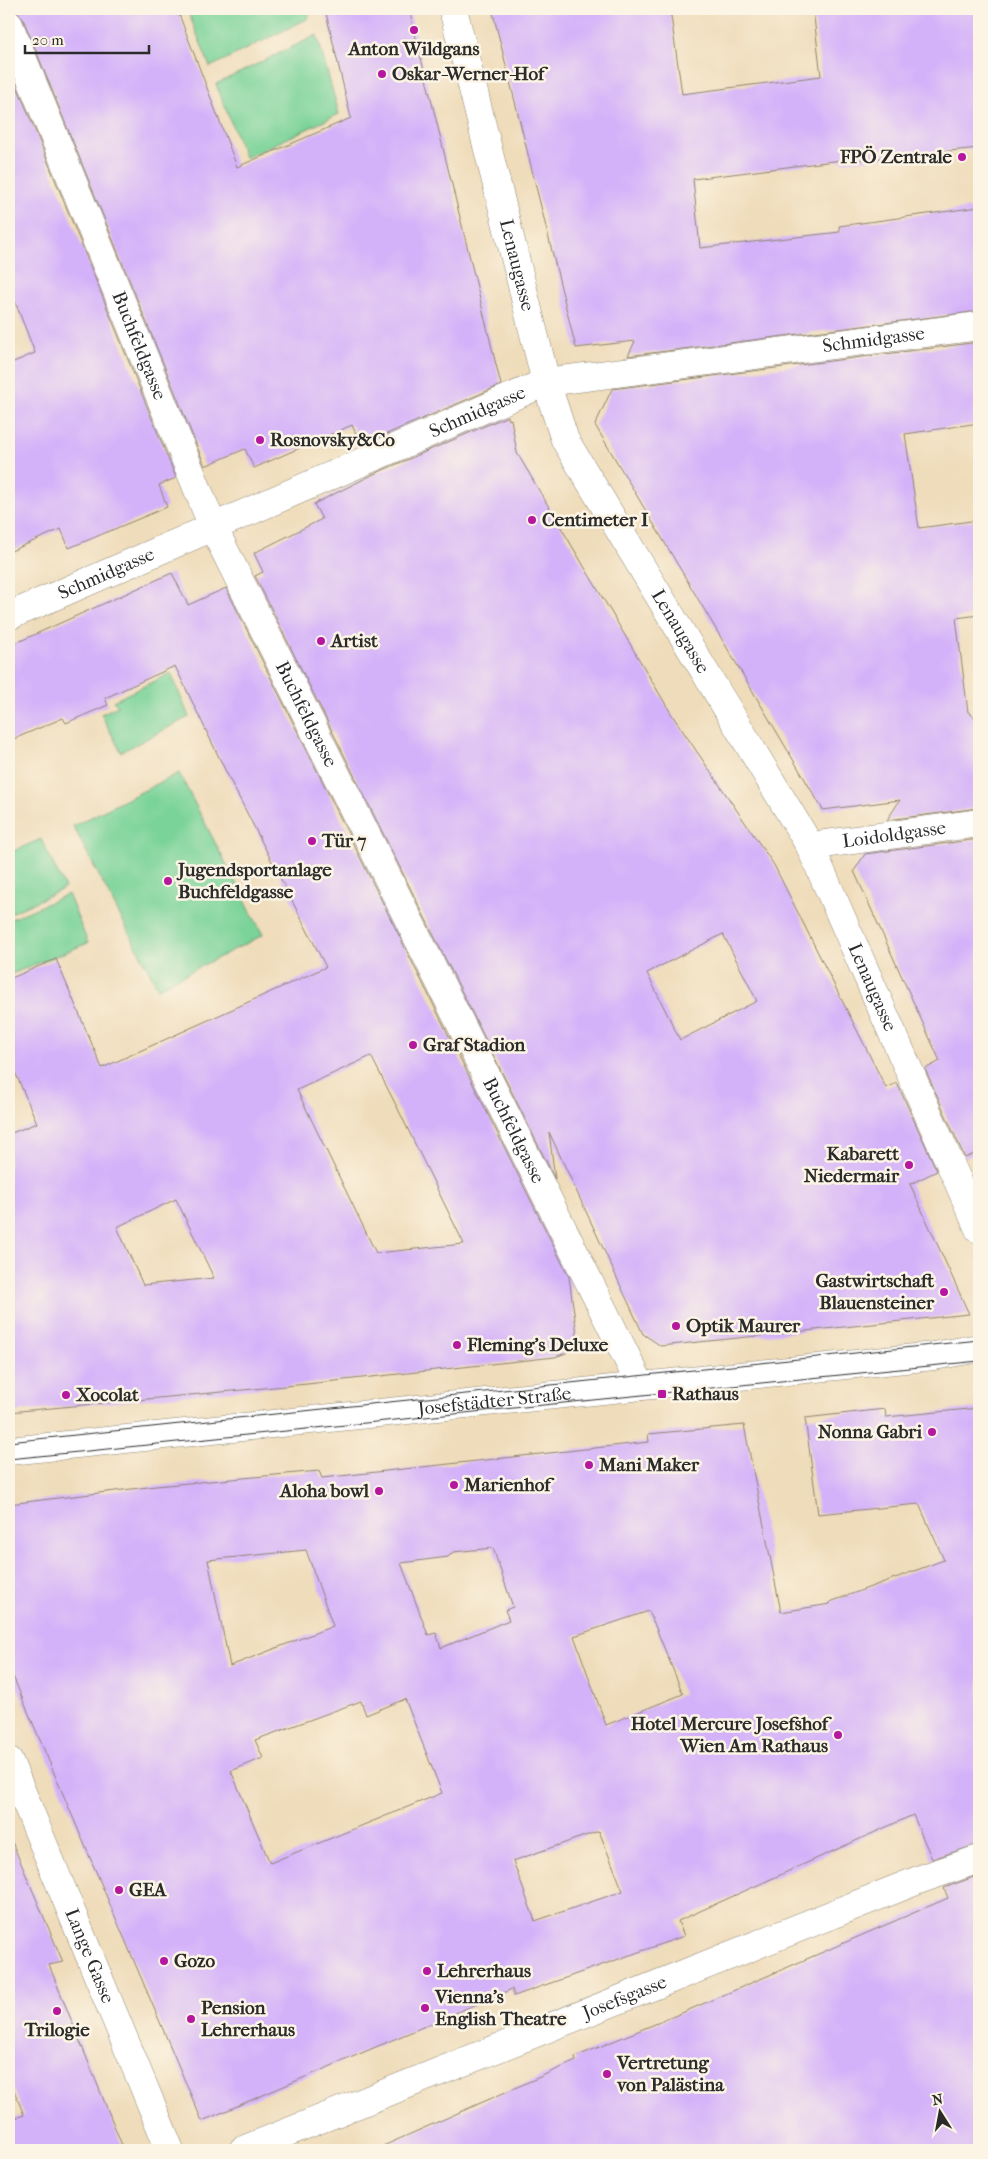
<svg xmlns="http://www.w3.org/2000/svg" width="988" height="2159" font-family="'IM FELL French Canon',serif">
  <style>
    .green { fill: #7ad399; stroke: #527f62 }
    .building { fill: #d4b2f9; fill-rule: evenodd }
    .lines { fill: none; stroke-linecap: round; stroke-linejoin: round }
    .minor-casing { stroke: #8d8472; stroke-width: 29 }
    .tertiary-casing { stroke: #8d8472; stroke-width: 29 }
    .minor { stroke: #fff; stroke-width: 28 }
    .tertiary { stroke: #fff; stroke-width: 28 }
    .tram { stroke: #2b2b2b; stroke-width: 1 }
    .poi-dot { fill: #b5179e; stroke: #fcf5e5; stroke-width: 2 }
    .labels { text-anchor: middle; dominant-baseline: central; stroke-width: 5; stroke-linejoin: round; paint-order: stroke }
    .poi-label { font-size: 19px; font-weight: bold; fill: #2b2b2b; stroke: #fcf5e5; text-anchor: start }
    .street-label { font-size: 19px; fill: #2b2b2b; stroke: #fcf5e5 }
  </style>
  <rect width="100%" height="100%" fill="#fcf5e5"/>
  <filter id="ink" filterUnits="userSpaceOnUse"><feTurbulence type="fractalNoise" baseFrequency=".02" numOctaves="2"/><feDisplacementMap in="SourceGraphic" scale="10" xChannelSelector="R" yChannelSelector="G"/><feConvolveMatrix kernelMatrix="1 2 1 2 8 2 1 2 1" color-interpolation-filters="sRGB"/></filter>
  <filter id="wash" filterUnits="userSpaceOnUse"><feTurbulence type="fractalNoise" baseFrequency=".0096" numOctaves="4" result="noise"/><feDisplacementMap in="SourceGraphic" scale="20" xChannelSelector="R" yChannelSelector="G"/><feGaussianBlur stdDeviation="1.12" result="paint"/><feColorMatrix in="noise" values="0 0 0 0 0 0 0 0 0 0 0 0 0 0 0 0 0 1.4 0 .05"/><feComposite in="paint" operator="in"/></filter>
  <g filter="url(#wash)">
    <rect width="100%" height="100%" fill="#efdcba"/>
    <g class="green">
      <path d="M187,9H213L215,13L224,9L313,10L307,19L210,67Z"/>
      <path d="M317,35L339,114L245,158L216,84Z"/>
      <path d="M171,673L189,717L121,752L101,714L118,706L113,701Z"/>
      <path d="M179,773L263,935L158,988L73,826Z"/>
      <path d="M41,839L65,888L9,914V853Z"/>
      <path d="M68,894L88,943L9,975V920Z"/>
    </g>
    <g id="blocks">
      <g class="building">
        <path d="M9,9H177L237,167L351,118L325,9H409L501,385L361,445L352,425L254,468L245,449L205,466L23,19L18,12Z"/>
        <path d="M492,9H670L682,94L821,76L813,9H979V148L842,162V160L693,179L700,248L840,232L839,226L979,207V311L628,356L635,341L576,348Z"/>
        <path d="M9,66L176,478L159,485L167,507L69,548L61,529L9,552V364L35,353L9,286Z"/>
        <path d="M979,342V423L905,434L919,528L979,520V615L956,618L968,712L979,721V808L887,820L900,800L823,810L595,425L612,389Z"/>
        <path d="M508,416L509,420L511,419L517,453L672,715L774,865L886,1088L897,1083L937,1171L910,1184L969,1314L661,1346L643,1334L549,1132L555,1179L255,576L263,572L254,553L322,519L314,504L374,474ZM723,934L757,1001L680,1040L647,973Z"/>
        <path d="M172,573L188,605L226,588L569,1277L577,1334L566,1353L555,1357L307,1384L9,1412V1134L37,1123L9,1058V979L56,959L102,1068L326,967L228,776L175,666L105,698L108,705L66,723L63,718L9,741V646ZM371,1056L397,1107L464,1244L376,1253L297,1090ZM176,1199L214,1278L143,1285L117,1227Z"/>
        <path d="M979,839V1152L965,1158L925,1069L940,1061L854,871L865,854Z"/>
        <path d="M979,1408V1844L932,1859L913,1815L678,1921L684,1936L514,1996L512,1989L202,2121L9,1667V1504L156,1486L319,1471L322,1478L649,1442L648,1434L744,1425L781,1612L830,1604V1602L944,1560L919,1504L818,1514L805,1418L885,1409L886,1417ZM493,1548L513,1607L505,1610L509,1620L441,1648L436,1633L428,1635L401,1563L448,1557L453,1552ZM306,1550L333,1626L230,1666L208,1560ZM649,1611L683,1694L606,1725L574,1636ZM405,1699L442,1793L270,1863L231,1771L263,1758L255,1740L361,1701L366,1715ZM599,1831L623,1891L535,1921L513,1861Z"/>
        <path d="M9,1835L63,1962L49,1965L124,2150H9V2120L24,2115L9,2078Z"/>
        <path d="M979,1875V2150H374L576,2061L575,2057L684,2012L948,1898L944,1888Z"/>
      </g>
    </g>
  </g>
  <g filter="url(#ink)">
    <use href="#blocks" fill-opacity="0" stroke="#8d8472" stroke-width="1"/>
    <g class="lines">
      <g class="minor-casing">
        <g id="minor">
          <path id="s1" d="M453,9L546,382L565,440L810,846L979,1229"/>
          <path id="s2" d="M9,25L213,527L641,1386"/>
          <path id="s3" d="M9,616L546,382L979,326"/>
          <path id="s4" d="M810,846L979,823"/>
          <path id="s5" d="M9,1761L170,2150"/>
          <path id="s6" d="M243,2150L921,1879L979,1859"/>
        </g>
      </g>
      <g class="tertiary-casing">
        <g id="tertiary">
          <path id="s7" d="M9,1451L934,1356L979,1348"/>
        </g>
      </g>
      <use href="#minor" class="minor"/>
      <use href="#tertiary" class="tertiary"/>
      <g class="tram">
        <path d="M9,1442L979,1340"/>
        <path d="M9,1459L979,1361"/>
      </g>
    </g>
  </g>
  <g class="poi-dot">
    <circle cx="414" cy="30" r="5"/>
    <circle cx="382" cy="74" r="5"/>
    <circle cx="962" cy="157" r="5"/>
    <circle cx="260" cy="440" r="5"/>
    <circle cx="532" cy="520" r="5"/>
    <circle cx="321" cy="641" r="5"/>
    <circle cx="312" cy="841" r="5"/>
    <circle cx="168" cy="881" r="5"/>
    <circle cx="413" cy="1045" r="5"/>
    <circle cx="909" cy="1165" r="5"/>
    <circle cx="944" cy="1292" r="5"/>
    <circle cx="676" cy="1326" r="5"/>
    <circle cx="457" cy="1345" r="5"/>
    <rect x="657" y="1389" width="10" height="10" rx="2.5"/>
    <circle cx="66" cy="1395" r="5"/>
    <circle cx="932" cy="1432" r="5"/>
    <circle cx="589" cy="1465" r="5"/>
    <circle cx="454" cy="1485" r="5"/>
    <circle cx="379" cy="1491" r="5"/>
    <circle cx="838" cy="1735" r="5"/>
    <circle cx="119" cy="1890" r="5"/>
    <circle cx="164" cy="1961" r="5"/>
    <circle cx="427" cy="1971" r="5"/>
    <circle cx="425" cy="2008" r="5"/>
    <circle cx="57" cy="2011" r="5"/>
    <circle cx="191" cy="2019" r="5"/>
    <circle cx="607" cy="2074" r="5"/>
  </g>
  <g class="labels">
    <g class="poi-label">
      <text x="414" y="49" text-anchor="middle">Anton Wildgans</text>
      <text x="392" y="74">Oskar-Werner-Hof</text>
      <text x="952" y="157" text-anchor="end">FPÖ Zentrale</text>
      <text x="270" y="440">Rosnovsky&amp;Co</text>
      <text x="542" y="520">Centimeter I</text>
      <text x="331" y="641">Artist</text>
      <text x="322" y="841">Tür 7</text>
      <text x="178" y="870">Jugendsportanlage<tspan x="178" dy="22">Buchfeldgasse</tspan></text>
      <text x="423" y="1045">Graf Stadion</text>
      <text x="899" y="1154" text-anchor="end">Kabarett<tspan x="899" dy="22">Niedermair</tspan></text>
      <text x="934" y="1281" text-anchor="end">Gastwirtschaft<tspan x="934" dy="22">Blauensteiner</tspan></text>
      <text x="686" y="1326">Optik Maurer</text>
      <text x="467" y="1345">Fleming's Deluxe</text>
      <text x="672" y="1394">Rathaus</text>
      <text x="76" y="1395">Xocolat</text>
      <text x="922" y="1432" text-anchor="end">Nonna Gabri</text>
      <text x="599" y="1465">Mani Maker</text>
      <text x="464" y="1485">Marienhof</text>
      <text x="369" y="1491" text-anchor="end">Aloha bowl</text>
      <text x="828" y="1724" text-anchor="end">Hotel Mercure Josefshof<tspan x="828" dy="22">Wien Am Rathaus</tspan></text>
      <text x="129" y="1890">GEA</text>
      <text x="174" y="1961">Gozo</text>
      <text x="437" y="1971">Lehrerhaus</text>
      <text x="435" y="1997">Vienna's<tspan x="435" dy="22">English Theatre</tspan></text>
      <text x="201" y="2008">Pension<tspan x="201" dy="22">Lehrerhaus</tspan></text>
      <text x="57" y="2030" text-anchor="middle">Trilogie</text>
      <text x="617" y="2063">Vertretung<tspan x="617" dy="22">von Palästina</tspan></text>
    </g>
    <g class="street-label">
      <text stroke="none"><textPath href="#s1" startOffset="264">Lenaugasse</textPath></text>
      <text stroke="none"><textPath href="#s3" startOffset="916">Schmidgasse</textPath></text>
      <text stroke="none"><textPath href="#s2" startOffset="346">Buchfeldgasse</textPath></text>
      <text stroke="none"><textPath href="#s3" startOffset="511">Schmidgasse</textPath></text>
      <text stroke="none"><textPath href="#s3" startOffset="106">Schmidgasse</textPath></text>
      <text stroke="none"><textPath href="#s1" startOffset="669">Lenaugasse</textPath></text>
      <text stroke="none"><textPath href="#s2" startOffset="751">Buchfeldgasse</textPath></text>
      <text stroke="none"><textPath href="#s4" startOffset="85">Loidoldgasse</textPath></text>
      <text stroke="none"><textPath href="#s1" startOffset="1074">Lenaugasse</textPath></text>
      <text stroke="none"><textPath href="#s2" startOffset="1216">Buchfeldgasse</textPath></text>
      <text stroke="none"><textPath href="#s7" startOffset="488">Josefstädter Straße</textPath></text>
      <text stroke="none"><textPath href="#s5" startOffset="211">Lange Gasse</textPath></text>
      <text stroke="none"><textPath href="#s6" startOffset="411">Josefsgasse</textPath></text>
    </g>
  </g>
  <rect width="988" height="2159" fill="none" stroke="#fcf5e5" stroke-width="30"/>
  <g transform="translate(940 2112) rotate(349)" stroke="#fcf5e5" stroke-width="4" paint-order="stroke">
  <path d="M0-4L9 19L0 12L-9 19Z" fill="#2b2b2b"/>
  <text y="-8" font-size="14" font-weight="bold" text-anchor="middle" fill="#2b2b2b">N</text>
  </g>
  <path d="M25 45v8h124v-8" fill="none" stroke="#2b2b2b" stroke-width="2.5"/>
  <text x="32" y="45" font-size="15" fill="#2b2b2b" stroke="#fcf5e5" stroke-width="4" paint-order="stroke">20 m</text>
</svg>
